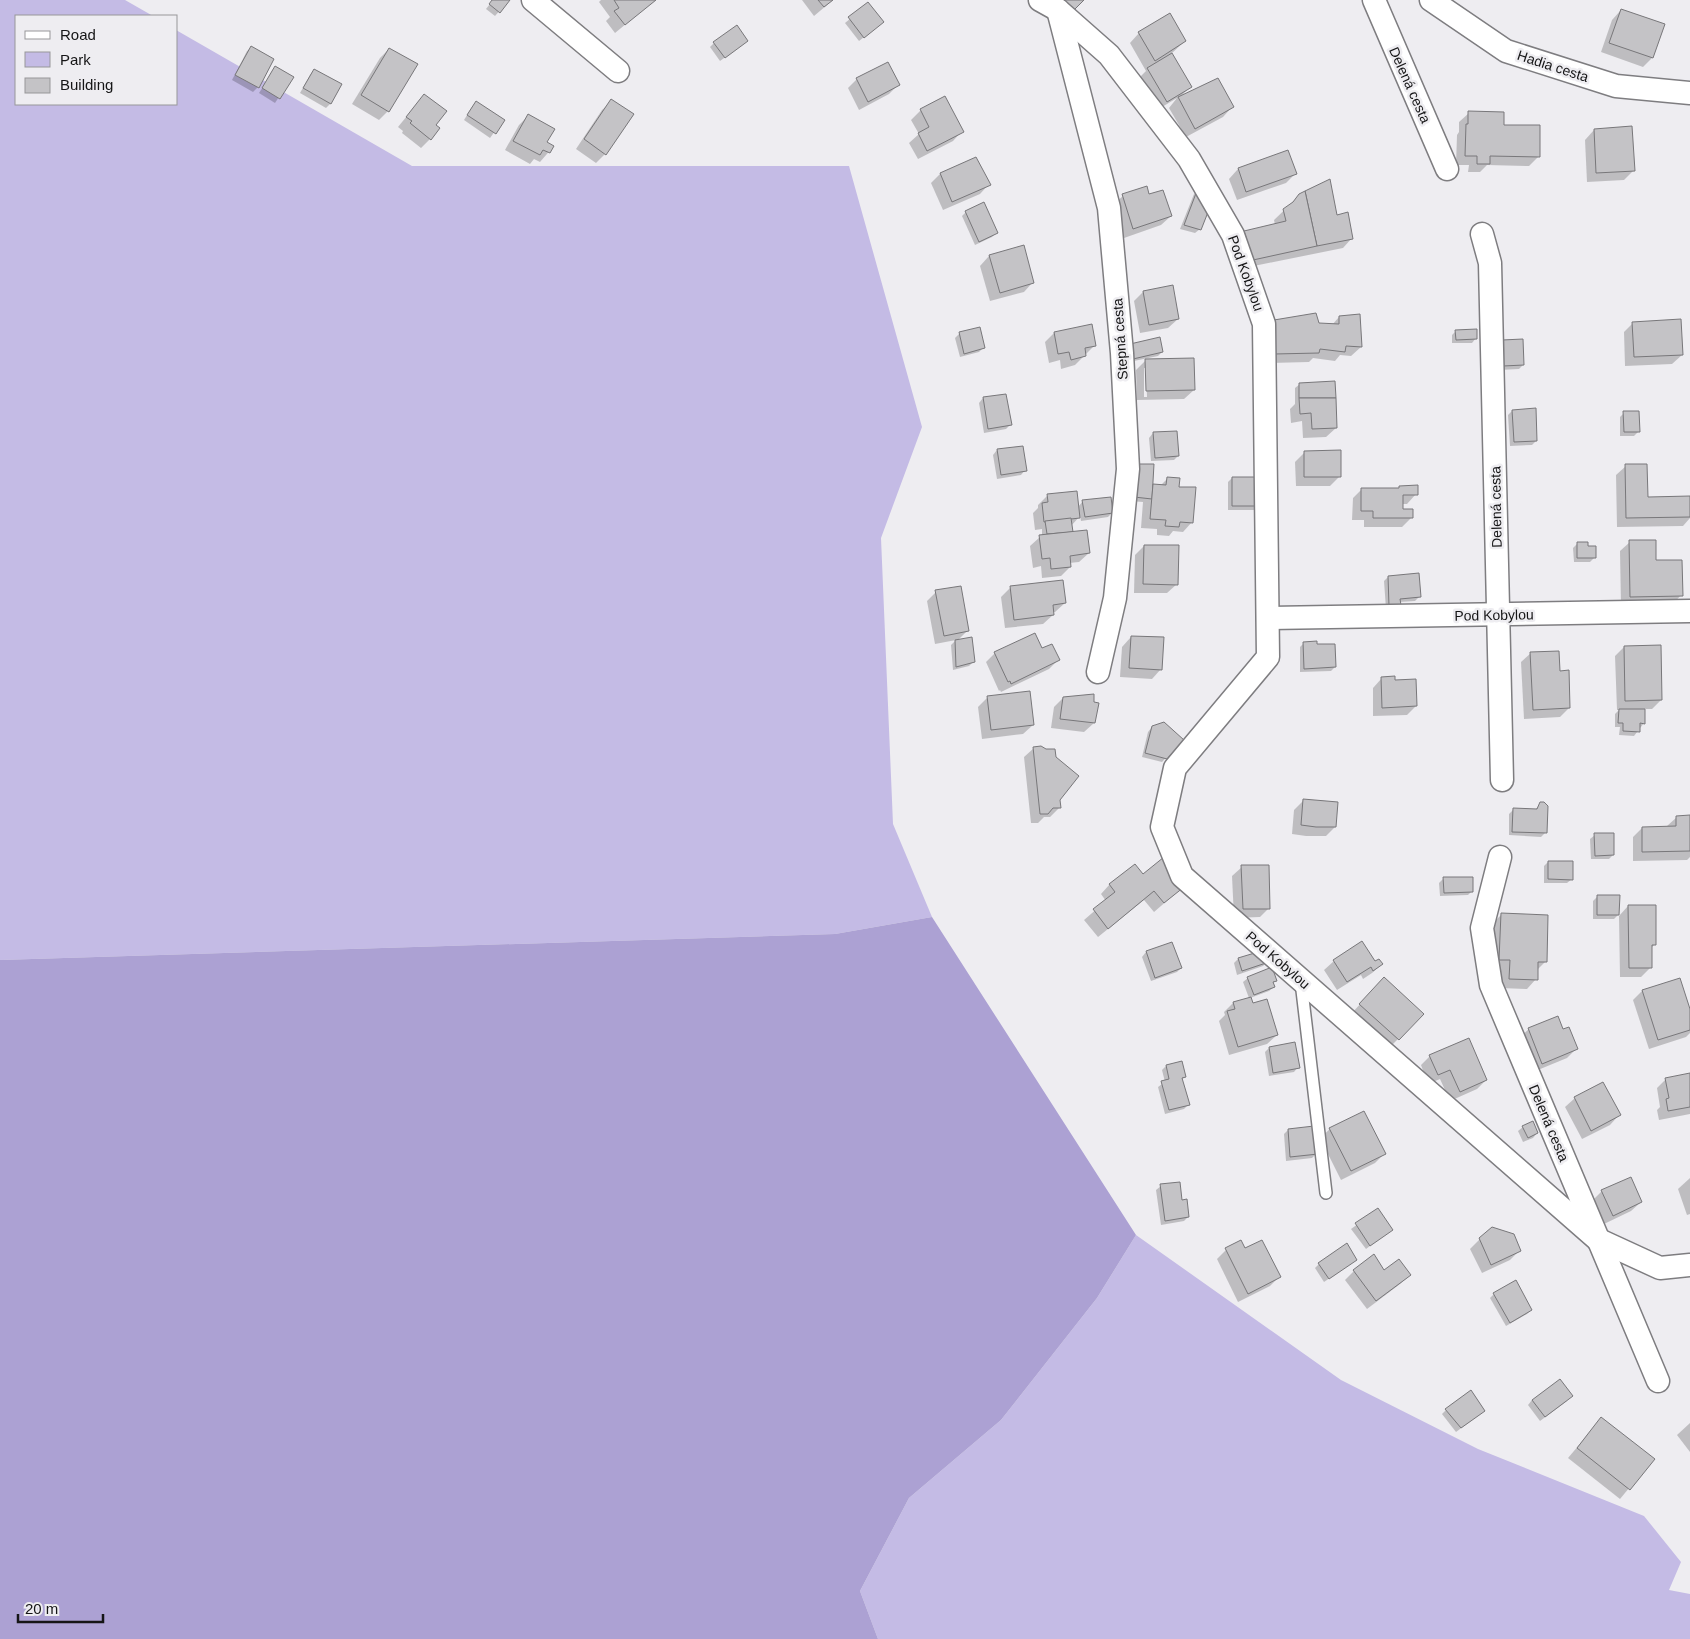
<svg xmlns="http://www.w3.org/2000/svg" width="1690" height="1639" font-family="Arial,sans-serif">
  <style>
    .green { fill: #c4bbe5 }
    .forest { fill: #aca1d3 }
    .shadow { fill: #0003; fill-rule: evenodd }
    .building { fill: #c4c3c6; stroke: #78777a }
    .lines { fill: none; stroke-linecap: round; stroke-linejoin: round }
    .lane-casing { stroke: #7e7d80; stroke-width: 14 }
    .street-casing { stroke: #7e7d80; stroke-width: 25 }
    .lane { stroke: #fff; stroke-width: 11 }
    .street { stroke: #fff; stroke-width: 22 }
    .labels { text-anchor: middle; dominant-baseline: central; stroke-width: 5; stroke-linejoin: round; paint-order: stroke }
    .street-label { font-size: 14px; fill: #151516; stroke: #eeedf1 }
  </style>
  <rect width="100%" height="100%" fill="#eeedf1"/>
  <g class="green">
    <path d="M0,0H125L153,16H16V104H176V30L412,166H849L922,427L881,538L893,824L932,917L835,934L0,960Z"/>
    <path d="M1136,1235L1341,1380L1478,1449L1644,1516L1681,1562L1669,1590L1690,1594V1639H878L860,1591L909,1498L1001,1420L1097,1298Z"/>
  </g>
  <path class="forest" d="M932,917L1136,1235L1097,1298L1001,1420L909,1498L860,1591L878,1639H0V960L835,934Z"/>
  <g class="shadow">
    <path d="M493,0H509L495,16L486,9Z"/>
    <path d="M601,0H655L615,33L606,21L610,17L599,2Z"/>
    <path d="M802,0H833L814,16Z"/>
    <path d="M868,4L878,26L859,41L845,23Z"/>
    <path d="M1621,10L1652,58L1643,67L1601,52L1612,20Z"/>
    <path d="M1139,33L1185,41L1171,54L1191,86L1180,97L1232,107L1223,117L1186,137L1169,108L1177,98L1157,110L1138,79L1146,71L1130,43Z"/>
    <path d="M714,43L742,45L720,61L710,47Z"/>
    <path d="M252,47L273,60L258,87L253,92L232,80L247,51Z"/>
    <path d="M389,49L388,111L379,120L352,104L380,58Z"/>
    <path d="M276,67L292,77L275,103L259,93Z"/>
    <path d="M314,70L340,85L330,104L326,108L300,93L310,75Z"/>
    <path d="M857,79L898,85L889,94L859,110L848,88Z"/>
    <path d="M424,95L434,125L430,139L421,148L402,133L403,131L398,127Z"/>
    <path d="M945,98L962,131L953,141L918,159L909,143L919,134L911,120L921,110Z"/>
    <path d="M612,101L605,154L596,163L576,149L602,110Z"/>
    <path d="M472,107L503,120L490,138L464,120Z"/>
    <path d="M1469,113L1502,126L1539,156L1529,166L1487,165L1480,172H1468L1469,165H1456L1457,135L1459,132V122Z"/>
    <path d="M528,116L546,142L553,147L540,162L534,159L530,164L505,150L519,125Z"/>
    <path d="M1594,130L1634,170L1624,180L1587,182L1585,140Z"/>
    <path d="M1288,152L1296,173L1286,183L1237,200L1229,179L1238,169Z"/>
    <path d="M940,174L989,184L980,194L943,210L931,183Z"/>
    <path d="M1198,190L1200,229L1195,233L1180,229L1194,194Z"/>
    <path d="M1300,195L1336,216L1352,238L1343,248L1244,268L1235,241L1244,232L1275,225L1274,220Z"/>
    <path d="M1123,196H1148L1171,216L1161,225L1124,238L1113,205Z"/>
    <path d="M966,212L996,233L992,237L975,245L962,216Z"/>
    <path d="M1023,247L1033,282L1024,292L990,301L980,266L989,256Z"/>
    <path d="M1143,292L1178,319L1168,328L1140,333L1134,301Z"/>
    <path d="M1339,317L1361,347L1351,356L1340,355L1335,361L1313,358L1309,362L1266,363L1265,330L1318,324L1332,325Z"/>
    <path d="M1633,323L1682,355L1672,364L1625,366L1624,332Z"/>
    <path d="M979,329L983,348L979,352L960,357L955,338L959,334Z"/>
    <path d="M1456,331L1476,338L1472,343H1452V335Z"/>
    <path d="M1054,333L1095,345L1075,365L1061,369L1060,360L1049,363L1045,342Z"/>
    <path d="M1522,340L1523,365L1519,369L1499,370Z"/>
    <path d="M1126,349L1162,352L1158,356L1129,362Z"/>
    <path d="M1146,360L1194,390L1184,399L1137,400L1136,370ZM1144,368H1146L1147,397H1144Z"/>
    <path d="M1300,384L1336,428L1326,437L1303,438L1302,421L1291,423L1290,409L1295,404V388Z"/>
    <path d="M1005,395L1010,425L1006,429L984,433L979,403L983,398Z"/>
    <path d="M1512,411L1536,441L1532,445L1510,446L1508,415Z"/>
    <path d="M1624,413L1639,431L1634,436H1620V417Z"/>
    <path d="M1153,433L1178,456L1174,460L1151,461L1149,438Z"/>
    <path d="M1022,447L1025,470L1021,475L997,479L993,455L997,450Z"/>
    <path d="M1305,452L1339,477L1330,486H1296L1295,462Z"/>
    <path d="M1626,466L1646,498L1690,497V518L1683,526L1617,527L1616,475Z"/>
    <path d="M1232,478L1258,506L1254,510H1228V482Z"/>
    <path d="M1167,479L1178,488L1192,522L1183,532L1173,531L1169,536L1157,535V529L1141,528L1143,502L1130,501L1153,486H1160Z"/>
    <path d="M1400,487L1416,494L1407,504H1402V510L1411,518L1402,527H1364V520H1352L1353,498L1362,489H1398Z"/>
    <path d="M1047,496L1078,507L1083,501L1112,513L1108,517L1081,521L1080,516L1071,526L1072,533L1089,553L1079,562L1069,563L1070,567L1061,576L1042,578L1041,566L1033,568L1030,546L1040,537L1042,536V529L1035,530L1033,513L1038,508V505Z"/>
    <path d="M1630,542L1655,561L1681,595L1672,605L1621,606L1620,551Z"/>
    <path d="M1578,543L1587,547L1595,557L1590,562H1574L1573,548Z"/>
    <path d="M1144,546L1177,584L1167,593H1134L1135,555Z"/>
    <path d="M1388,577L1419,597L1415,601L1399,602L1386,609L1384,581Z"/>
    <path d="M1011,587L1065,603L1055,612H1052L1053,615L1043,624L1005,628L1001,597Z"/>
    <path d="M936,592L968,630L958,640L974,661L969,666L953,670L951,645L956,640L935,644L927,601Z"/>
    <path d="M1131,637L1161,669L1152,679L1120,677L1122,647Z"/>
    <path d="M1304,643L1316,646L1335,667L1331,671L1300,672V647Z"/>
    <path d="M1624,647L1661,700L1652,709H1644V723L1634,736L1619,735L1620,727H1615V714L1619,710H1617L1615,656Z"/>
    <path d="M1041,650L1058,660L1049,669L1001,692L1000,690L999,691L986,662L995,653Z"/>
    <path d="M1531,653L1558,672L1569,708L1560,717L1524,719L1521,662Z"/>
    <path d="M1382,678L1394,681L1416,706L1407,715L1373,716V688Z"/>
    <path d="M988,697L1033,725L1023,734L982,739L978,707Z"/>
    <path d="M1063,698L1098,704L1094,723L1084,732L1051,728L1054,707Z"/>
    <path d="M1152,727L1182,740L1162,762L1142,757L1148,732Z"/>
    <path d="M1034,748L1059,800V808L1050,817H1044L1038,823H1031L1024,757Z"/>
    <path d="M1303,801L1335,827L1326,836H1306L1292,834L1294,810Z"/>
    <path d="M1540,804L1545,833L1541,837L1509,835V814L1514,809L1535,810Z"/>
    <path d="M1690,816V857L1687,860L1633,861V837L1642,828L1667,826L1677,817Z"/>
    <path d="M1595,835L1613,855L1609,859H1591L1590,839Z"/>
    <path d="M1548,862L1572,879L1567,883H1544V866Z"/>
    <path d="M1242,867L1269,908L1260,917L1234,918L1232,876Z"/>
    <path d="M1143,876L1183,887L1154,912L1144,900L1098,937L1084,920L1106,901L1101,894L1110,884Z"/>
    <path d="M1443,879L1472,891L1468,895L1440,896L1439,883Z"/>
    <path d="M1598,896L1618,915L1614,919H1593V901Z"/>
    <path d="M1628,906L1655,944L1650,949L1651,967L1641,977H1620L1619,916Z"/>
    <path d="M1502,914L1545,962L1537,970L1536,979L1527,989L1500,988L1501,969H1490L1492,924Z"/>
    <path d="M1361,943L1375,963L1382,964L1372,973L1363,979L1361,975L1337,990L1324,970L1334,961Z"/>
    <path d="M1172,944L1181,968L1177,972L1151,981L1142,957L1146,952Z"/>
    <path d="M1238,959L1267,962L1263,966L1237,975L1234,963Z"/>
    <path d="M1248,978L1276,980L1272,984L1274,987L1269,991L1250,998L1252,1005L1277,1035L1267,1044L1229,1055L1219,1021L1225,1015L1224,1012L1233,1003L1249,998L1243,982Z"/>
    <path d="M1375,988L1398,1039L1389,1048L1351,1014Z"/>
    <path d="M1642,991L1690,1013V1033L1686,1037L1649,1049L1633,1000Z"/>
    <path d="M1529,1029L1563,1031L1576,1049L1567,1058L1533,1072L1519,1038Z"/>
    <path d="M1269,1048L1298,1067L1294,1072L1269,1076L1265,1052Z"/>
    <path d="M1430,1056L1486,1080L1477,1089L1450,1101L1440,1079L1428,1084L1421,1065Z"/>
    <path d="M1166,1066L1184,1077L1182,1080L1188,1105L1184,1109L1165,1114L1158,1087L1165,1082L1162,1070Z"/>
    <path d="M1690,1075V1114L1659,1120L1657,1110L1660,1107L1657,1088L1666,1079Z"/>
    <path d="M1575,1098L1619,1115L1610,1125L1582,1139L1565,1107Z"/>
    <path d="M1523,1127L1537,1133L1533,1138L1523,1142L1518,1131Z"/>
    <path d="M1330,1129L1384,1154L1375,1163L1341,1180L1320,1138Z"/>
    <path d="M1288,1130L1316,1154L1312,1158L1286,1161L1284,1134Z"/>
    <path d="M1690,1178V1214L1687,1215L1678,1189Z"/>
    <path d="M1161,1186L1181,1202L1188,1217L1184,1221L1161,1225L1156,1190Z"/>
    <path d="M1602,1191L1641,1202L1631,1211L1604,1224L1592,1201Z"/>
    <path d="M1377,1210L1391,1230L1366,1249L1351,1229Z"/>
    <path d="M1480,1239L1520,1250L1510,1260L1482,1273L1470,1249Z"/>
    <path d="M1226,1250H1245L1280,1276L1270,1286L1238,1302L1217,1259Z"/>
    <path d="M1356,1260L1324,1282L1315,1268L1319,1264Z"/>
    <path d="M1354,1271H1384L1410,1275L1400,1284L1367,1309L1345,1280Z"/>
    <path d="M1494,1294L1531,1310L1527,1314L1506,1326L1490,1298Z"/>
    <path d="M1532,1400L1567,1401L1540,1421L1528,1405Z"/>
    <path d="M1446,1410L1484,1411L1456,1432L1442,1414Z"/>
    <path d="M1601,1419L1653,1459L1620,1499L1568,1458Z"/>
    <path d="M1690,1423V1452L1677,1435Z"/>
  </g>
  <g class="building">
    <path d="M492,0H510L500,13L489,4Z"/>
    <path d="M614,0H656L625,25L614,11L619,8Z"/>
    <path d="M818,0H833L824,7Z"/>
    <path d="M1062,0H1084L1074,10Z"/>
    <path d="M868,2L884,22L864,38L848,17Z"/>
    <path d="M1621,9L1665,24L1653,58L1609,43Z"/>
    <path d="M1170,13L1186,41L1155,61L1138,32Z"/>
    <path d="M737,25L748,41L725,58L713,42Z"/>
    <path d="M251,46L274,59L259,88L235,75Z"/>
    <path d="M389,48L418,64L389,112L361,95Z"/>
    <path d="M1172,53L1192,87L1167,102L1147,68Z"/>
    <path d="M888,62L900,85L868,102L856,78Z"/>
    <path d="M275,66L294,77L280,99L262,88Z"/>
    <path d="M314,69L342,84L331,104L303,88Z"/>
    <path d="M1218,78L1234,107L1195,129L1178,97Z"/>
    <path d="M424,94L447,111L436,125L440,128L431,140L410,123L412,121L406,117Z"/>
    <path d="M945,96L964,132L927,151L918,133L929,127L920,109Z"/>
    <path d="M611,99L634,114L606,155L584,139Z"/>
    <path d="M476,101L505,120L496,134L467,115Z"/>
    <path d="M1468,111L1504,112V125H1540V157L1490,156V164H1477V156H1465L1466,124H1468Z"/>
    <path d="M528,114L555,129L547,142L554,146L550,153L543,150L540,155L513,141Z"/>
    <path d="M1632,126L1635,171L1596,173L1594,129Z"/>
    <path d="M1288,150L1297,174L1246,192L1238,168Z"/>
    <path d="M976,157L991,185L952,202L940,173Z"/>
    <path d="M1330,179L1337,215L1348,212L1353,239L1317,246L1305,191Z"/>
    <path d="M1147,186L1149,194L1163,190L1172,216L1133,229L1122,194Z"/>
    <path d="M1198,188L1210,207L1201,230L1184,225Z"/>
    <path d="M1305,191L1317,246L1253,260L1244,231L1286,221L1283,209L1293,202L1299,194Z"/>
    <path d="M984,202L998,233L979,242L965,211Z"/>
    <path d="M1024,245L1034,283L1000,293L989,255Z"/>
    <path d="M1173,285L1179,319L1149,325L1143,291Z"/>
    <path d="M1316,313L1319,323L1339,324V316L1360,314L1362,347L1346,346L1345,352L1320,349L1319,353L1274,354V320Z"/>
    <path d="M1681,319L1683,355L1634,357L1632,322Z"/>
    <path d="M1092,324L1096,346L1085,348L1086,356L1071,360L1069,352L1058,354L1054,332Z"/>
    <path d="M980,327L985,348L964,354L959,332Z"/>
    <path d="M1477,329V339L1456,340L1455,330Z"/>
    <path d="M1160,337L1163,352L1133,359L1130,344Z"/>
    <path d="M1523,339L1524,365L1503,366L1502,340Z"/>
    <path d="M1194,358L1195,390L1146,391L1145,359Z"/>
    <path d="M1335,381L1336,398H1299V383Z"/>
    <path d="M1006,394L1012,425L988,429L983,397Z"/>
    <path d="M1299,398H1336L1337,428L1312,429L1311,413L1300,414Z"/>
    <path d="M1536,408L1537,441L1514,442L1512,410Z"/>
    <path d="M1623,411H1639L1640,432H1624Z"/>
    <path d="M1177,431L1179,456L1155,458L1153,432Z"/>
    <path d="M1023,446L1027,471L1001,475L997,449Z"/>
    <path d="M1341,450V477H1304V451Z"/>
    <path d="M1136,464H1154L1152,499L1134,497Z"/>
    <path d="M1625,464H1647L1648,497L1690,496V517L1626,518Z"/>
    <path d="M1167,477L1180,478L1179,487H1196L1193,523L1180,522L1179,527L1165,526L1166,520L1150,519L1153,484L1166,485Z"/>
    <path d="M1232,477H1260L1259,506H1232Z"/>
    <path d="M1418,485V495H1403V509H1413V518H1373V511H1361V488H1399V486Z"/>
    <path d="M1077,491L1080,518L1044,522L1042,503L1048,502L1047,494Z"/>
    <path d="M1111,497L1113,513L1085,517L1082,500Z"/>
    <path d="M1071,518L1073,532L1047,534L1045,521Z"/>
    <path d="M1087,530L1090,553L1070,556L1071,567L1051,569L1050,558L1042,559L1039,535Z"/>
    <path d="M1629,540H1656V560H1682L1683,596L1630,597Z"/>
    <path d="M1577,542H1588V546H1596V558H1577Z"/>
    <path d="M1144,545H1179L1178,585L1143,584Z"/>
    <path d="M1419,573L1421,597L1400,599L1401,605L1389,606L1388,576Z"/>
    <path d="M1063,580L1066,603L1053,605L1054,615L1014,620L1010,586Z"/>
    <path d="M961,586L969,631L944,636L935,590Z"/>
    <path d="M1035,633L1042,648L1052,644L1060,660L1011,684L1010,681L1008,682L994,652Z"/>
    <path d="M1131,636L1164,637L1162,670L1129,668Z"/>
    <path d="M972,637L975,662L956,667L955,640Z"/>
    <path d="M1317,641V644H1335L1336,667L1304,669L1303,642Z"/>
    <path d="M1661,645L1662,700L1625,701L1624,646Z"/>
    <path d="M1559,651L1560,671L1569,670L1570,708L1533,710L1530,652Z"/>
    <path d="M1395,676V680L1416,679L1417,706L1382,708L1381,677Z"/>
    <path d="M1030,691L1034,725L991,730L987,696Z"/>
    <path d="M1094,694V702L1099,703L1095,723L1060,719L1063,697Z"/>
    <path d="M1619,709H1645V724L1640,723V732L1623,731V723H1618Z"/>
    <path d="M1164,722L1184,740L1167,759L1145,753L1152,726Z"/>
    <path d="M1041,746L1046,749H1055L1056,757L1079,776L1060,800L1061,808H1053L1048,814H1040L1033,747Z"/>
    <path d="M1303,799L1338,802L1336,827H1316L1301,825Z"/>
    <path d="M1540,802H1544L1548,806L1547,833L1512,832L1513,808L1537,809Z"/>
    <path d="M1690,815V851L1642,852V827L1676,826V816Z"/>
    <path d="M1594,833H1614V855L1595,856Z"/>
    <path d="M1164,857L1184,887L1164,903L1154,891L1108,929L1093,909L1115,892L1109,884L1135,864L1143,874Z"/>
    <path d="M1548,861H1573V880L1548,879Z"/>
    <path d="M1241,865H1269L1270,909H1243Z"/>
    <path d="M1443,877H1473V892L1444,893Z"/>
    <path d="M1597,895H1620L1619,915H1597Z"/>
    <path d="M1628,905H1656V945H1652V968H1629Z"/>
    <path d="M1501,913L1548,915L1547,962H1538V980L1509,979L1510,960H1499Z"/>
    <path d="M1362,941L1375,961L1379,959L1383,964L1373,971L1371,967L1347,982L1333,960Z"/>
    <path d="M1172,942L1182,968L1155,978L1146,951Z"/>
    <path d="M1258,952L1269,962L1242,971L1238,958Z"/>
    <path d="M1272,967L1277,981L1273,982L1275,987L1254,995L1247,977Z"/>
    <path d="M1384,977L1424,1014L1399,1040L1359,1004Z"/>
    <path d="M1680,978L1690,1009V1030L1658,1040L1642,990Z"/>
    <path d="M1251,997L1253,1003L1267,999L1278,1035L1238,1047L1227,1011L1235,1009L1233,1002Z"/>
    <path d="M1558,1016L1563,1029L1569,1027L1578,1049L1542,1064L1528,1028Z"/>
    <path d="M1469,1038L1487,1080L1460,1092L1450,1070L1438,1075L1429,1055Z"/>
    <path d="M1295,1042L1300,1068L1273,1073L1269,1047Z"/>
    <path d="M1182,1061L1186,1077L1182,1078L1190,1105L1169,1110L1161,1081L1169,1079L1166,1065Z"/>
    <path d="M1690,1073V1107L1668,1111L1666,1099L1669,1098L1665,1078Z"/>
    <path d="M1603,1082L1621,1115L1591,1131L1574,1097Z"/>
    <path d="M1364,1111L1386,1154L1351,1171L1329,1128Z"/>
    <path d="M1533,1121L1538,1133L1528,1138L1522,1126Z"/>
    <path d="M1314,1126L1318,1154L1290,1157L1288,1129Z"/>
    <path d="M1631,1177L1642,1202L1613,1216L1601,1190Z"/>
    <path d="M1180,1182L1182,1200L1187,1199L1189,1217L1165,1221L1160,1184Z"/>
    <path d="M1378,1208L1393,1230L1370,1246L1355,1223Z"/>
    <path d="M1492,1227L1514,1234L1521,1251L1491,1265L1479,1238Z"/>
    <path d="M1241,1240L1245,1248L1262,1240L1281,1277L1248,1294L1225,1248Z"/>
    <path d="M1347,1243L1357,1260L1329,1279L1318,1263Z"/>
    <path d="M1374,1254L1384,1270L1399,1259L1411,1275L1376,1301L1353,1270Z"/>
    <path d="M1516,1280L1532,1310L1510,1323L1493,1293Z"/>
    <path d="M1560,1379L1573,1396L1545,1417L1532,1400Z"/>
    <path d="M1471,1390L1485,1411L1461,1428L1445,1409Z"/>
    <path d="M1601,1417L1655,1459L1630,1490L1577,1448Z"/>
  </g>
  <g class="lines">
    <g class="lane-casing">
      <path id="lane" d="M1301,982L1326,1193"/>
    </g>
    <g class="street-casing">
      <g id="street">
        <path d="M533,0L618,71"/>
        <path d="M1040,0L1058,10L1109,55L1189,159L1233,235L1264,324L1268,657L1175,768L1162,827L1182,876L1597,1239L1660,1268L1690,1265"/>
        <path d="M1374,0L1447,169"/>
        <path d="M1431,0L1506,51L1616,86L1690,93"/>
        <path d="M1058,10L1109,208L1122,353L1128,469L1115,598L1098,672"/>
        <path d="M1482,234L1490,263L1502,780"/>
        <path d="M1268,618L1690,611"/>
        <path d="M1500,857L1482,928L1491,985L1658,1381"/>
      </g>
    </g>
    <use href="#lane" class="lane"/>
    <use href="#street" class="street"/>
  </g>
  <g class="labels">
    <g class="street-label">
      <text transform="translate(1553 66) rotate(18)">Hadia cesta</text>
      <text transform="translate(1410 85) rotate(66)">Delená cesta</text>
      <text transform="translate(1246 273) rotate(70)">Pod Kobylou</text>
      <text transform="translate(1120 339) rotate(-94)">Stepná cesta</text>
      <text transform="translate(1496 507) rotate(-91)">Delená cesta</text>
      <text transform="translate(1494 615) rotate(-1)">Pod Kobylou</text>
      <text transform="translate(1278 960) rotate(41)">Pod Kobylou</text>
      <text transform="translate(1549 1123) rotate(67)">Delená cesta</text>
    </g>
  </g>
  <rect x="15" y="15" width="162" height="90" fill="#eeedf1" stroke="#979799"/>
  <rect x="25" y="31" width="25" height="8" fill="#ffffff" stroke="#979799"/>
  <text x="60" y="40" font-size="15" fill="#151516">Road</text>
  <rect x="25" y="52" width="25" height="15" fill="#c4bbe5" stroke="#979799"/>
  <text x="60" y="65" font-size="15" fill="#151516">Park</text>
  <rect x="25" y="78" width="25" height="15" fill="#c4c3c6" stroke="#979799"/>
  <text x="60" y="90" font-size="15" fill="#151516">Building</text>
  <path d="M18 1614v8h85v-8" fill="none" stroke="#151516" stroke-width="2.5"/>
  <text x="25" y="1614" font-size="15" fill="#151516" stroke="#eeedf1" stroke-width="4" paint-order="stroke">20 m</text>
</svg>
